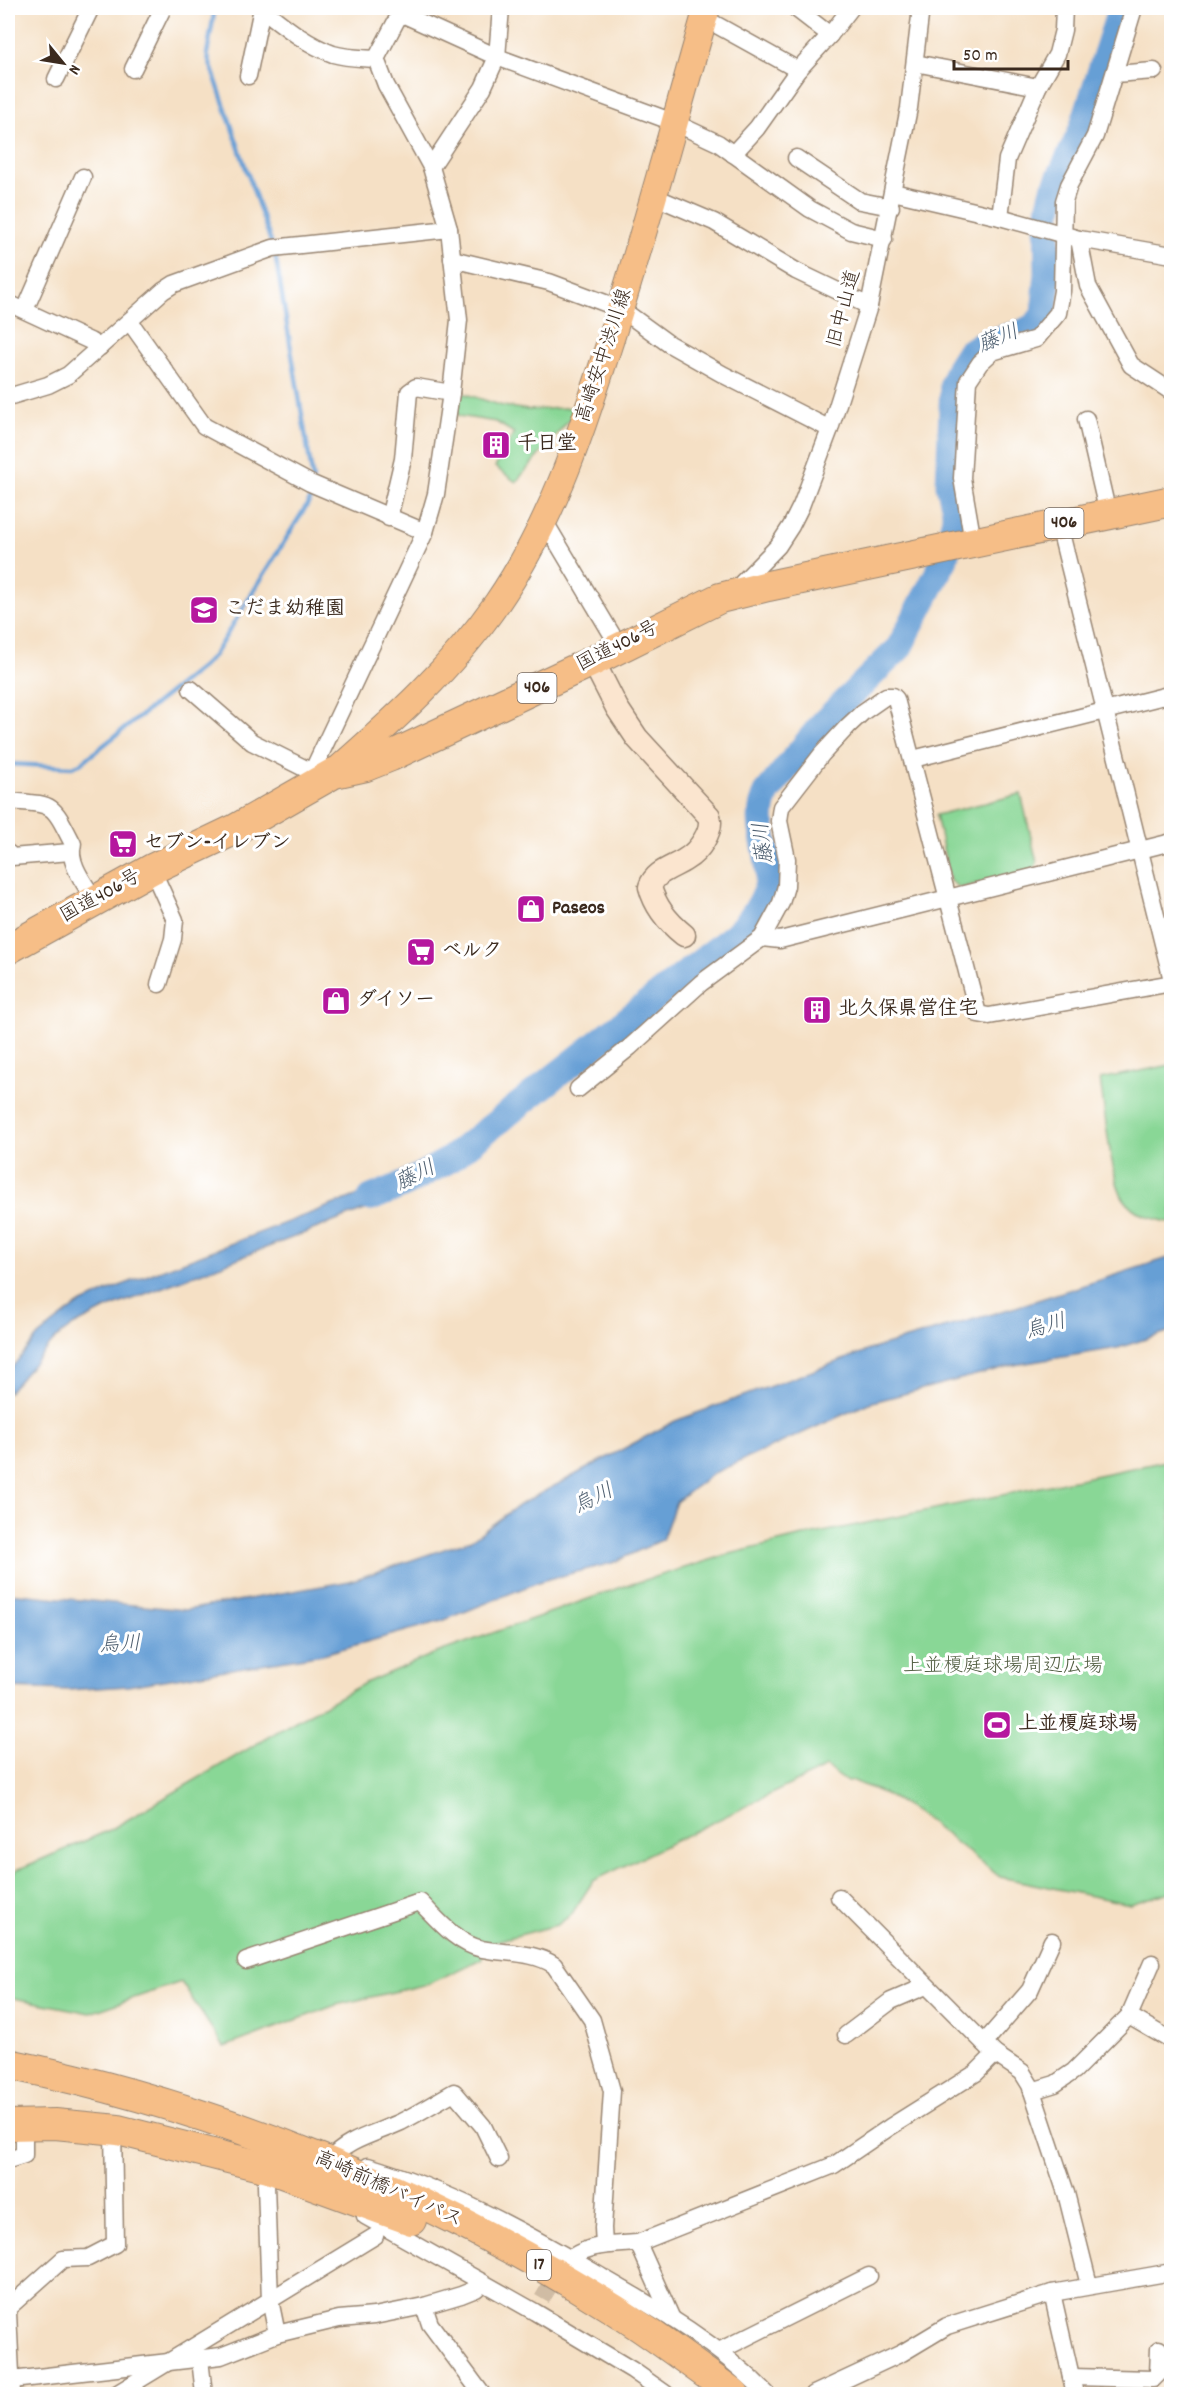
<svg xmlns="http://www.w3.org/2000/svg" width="1179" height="2402" font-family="Dekko,'Klee One',sans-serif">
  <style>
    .green { fill: #89d796; stroke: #62805a; stroke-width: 1.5 }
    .water { fill: #669fd5; stroke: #50647a; stroke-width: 1.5 }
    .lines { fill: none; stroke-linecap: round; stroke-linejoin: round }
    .stream { stroke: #669fd5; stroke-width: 4.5 }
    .river { stroke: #669fd5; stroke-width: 27 }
    .street-tunnel { stroke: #d0bca4; stroke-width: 16; stroke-dasharray: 16 8; stroke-linecap: butt }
    .street-casing { stroke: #988572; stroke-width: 19 }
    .secondary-casing { stroke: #988572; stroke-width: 25 }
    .primary-casing { stroke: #988572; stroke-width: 28 }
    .highway-casing { stroke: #988572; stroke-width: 32 }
    .street { stroke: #fff; stroke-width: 16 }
    .secondary { stroke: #fbe5cf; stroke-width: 22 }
    .primary { stroke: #f6be87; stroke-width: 26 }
    .highway { stroke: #f6be87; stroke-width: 30 }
    .labels { text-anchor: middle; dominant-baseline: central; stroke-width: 6; stroke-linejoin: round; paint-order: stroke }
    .shield { fill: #fff; stroke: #766a62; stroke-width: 1.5 }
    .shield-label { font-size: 18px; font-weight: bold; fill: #3b2a1e }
    .street-label { font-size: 20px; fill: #3b2a1e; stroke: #fff }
    .poi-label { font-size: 20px; font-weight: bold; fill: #3b2a1e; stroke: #fff; text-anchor: start }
    .park-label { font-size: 20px; fill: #525e42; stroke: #fff }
    .water-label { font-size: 21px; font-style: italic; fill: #4e5f70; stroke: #fff }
  </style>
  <rect width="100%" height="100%" fill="#fff"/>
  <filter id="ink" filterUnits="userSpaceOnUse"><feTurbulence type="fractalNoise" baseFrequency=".0167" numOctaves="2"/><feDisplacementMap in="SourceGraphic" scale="12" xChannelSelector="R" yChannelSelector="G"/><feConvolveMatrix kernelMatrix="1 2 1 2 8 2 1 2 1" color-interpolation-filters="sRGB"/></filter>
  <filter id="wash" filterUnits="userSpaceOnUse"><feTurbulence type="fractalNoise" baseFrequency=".008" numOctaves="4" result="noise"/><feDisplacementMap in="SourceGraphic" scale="24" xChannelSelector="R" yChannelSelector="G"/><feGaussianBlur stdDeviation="1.35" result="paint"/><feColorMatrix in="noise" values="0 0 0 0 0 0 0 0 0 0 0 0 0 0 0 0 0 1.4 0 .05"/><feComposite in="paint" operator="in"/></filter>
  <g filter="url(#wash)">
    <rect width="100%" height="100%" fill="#f5e0c5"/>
    <g class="green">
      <path d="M459,392L503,406L528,410L580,407L516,482L495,467L514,433L496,422L459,416L456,411Z"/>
      <path d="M1021,794L1037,863L1033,870L960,888L950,881L936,815Z"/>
      <path d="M1171,1065L1172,1222H1169C1153,1219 1134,1214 1124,1199C1111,1182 1104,1104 1100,1079Z"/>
      <path d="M1171,1460L1170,1892L1130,1904L1000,1877L917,1812L887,1795L854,1781L847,1782L826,1767L593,1881L571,1915L557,1925L489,1943L481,1959L428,1984L336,2005L224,2047L181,1982L90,2013L8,1997V1878L17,1870L110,1830L299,1719L365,1683L431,1655L619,1588L730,1554L799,1537Z"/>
    </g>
    <g class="water">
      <path d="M392,1182L405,1184L375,1206L106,1309L73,1326L55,1339L8,1393V1372L38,1336L54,1323L78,1305L117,1287Z"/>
      <path d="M1171,1257V1331L1118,1348L1014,1365L869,1403L712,1474L676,1502L662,1540L612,1563L541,1581L442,1621L323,1654L128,1686L68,1690L8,1688V1593L186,1610L350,1581L471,1540L519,1505L675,1421L875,1348L1016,1307Z"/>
    </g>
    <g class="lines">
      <g class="stream">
        <path d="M215,8L207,54L271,242"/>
        <path d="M275,254L313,480"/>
        <path d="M8,764L72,767L80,764L202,667L214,655L315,492L314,488"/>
      </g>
      <path class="river" d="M371,1198L405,1184L449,1160L736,934C747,923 758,911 764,896C780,860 748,828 768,791L824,722L899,648L944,561L955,519V509L949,485L953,383L959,367L968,353L980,345L1022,333L1035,326L1044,315L1048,272L1047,217L1054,189L1081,132L1121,8"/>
    </g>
  </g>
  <g filter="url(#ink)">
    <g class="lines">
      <path class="street-tunnel" d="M542,2299L560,2269"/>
      <g class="street-casing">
        <g id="street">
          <path d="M261,8C283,25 305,44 333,54C346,58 362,58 376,59L386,85L431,167L449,229L459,320L451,393L436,494L425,532L312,772L318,784"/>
          <path d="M795,8L830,35"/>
          <path d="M400,13L497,57L673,122L718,143L810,209L851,231L884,239"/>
          <path d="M704,18L798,70"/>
          <path d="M376,59L403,8"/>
          <path d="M915,63L1038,87"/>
          <path d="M133,69L163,8"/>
          <path d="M1115,74L1154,71"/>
          <path d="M248,76L262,8"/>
          <path d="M56,79L91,8"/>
          <path d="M733,154L757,128L798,70L830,35L851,8"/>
          <path d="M796,158L860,201L891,207"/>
          <path d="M431,167L483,88L497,57L501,8"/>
          <path d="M893,192L1000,217L1079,239L1172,255"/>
          <path d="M653,196L714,222L796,271L869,306"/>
          <path d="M1000,217L1007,159L1038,87L1057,54L1063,30L1064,8"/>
          <path d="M1079,239L1088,286L1131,365L1172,392"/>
          <path d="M452,259L549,282L621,309L669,344L724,375L830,429"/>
          <path d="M8,303L90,341L100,347"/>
          <path d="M25,310L83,177"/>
          <path d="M130,322L204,426L310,483L425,532"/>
          <path d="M8,397L48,385L68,375L163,291L174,284L273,248L449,229"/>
          <path d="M1086,419L1108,514"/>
          <path d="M389,518L403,459L409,392L416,387L451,393"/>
          <path d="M545,522L620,648"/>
          <path d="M1059,525L1172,980"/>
          <path d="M973,542L962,478L968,381L980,363L992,352L1036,339L1058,313L1062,291L1064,201L1069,185L1095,136L1134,8"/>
          <path d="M736,592L739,586L778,546L791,526L801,506L830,429L869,306L909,108L921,8"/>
          <path d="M191,689L252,742L312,772"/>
          <path d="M913,759L1172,694"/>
          <path d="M8,801C55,805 51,801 73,844C67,862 85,884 94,899"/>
          <path d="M8,853L12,857L70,852"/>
          <path d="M152,869L175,920L173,939L159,984"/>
          <path d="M762,938L780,940L1172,842"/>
          <path d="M578,1089L630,1047L701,983L762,938L781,903L786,886L787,859L779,821L781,807L822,754L848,726L863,712L886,696H893L896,699L978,1014L989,1016L1172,983"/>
          <path d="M839,1897L995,2054L1022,2072L1030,2085L1066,2193L1089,2285"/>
          <path d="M246,1961L420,1902C438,1920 456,1943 482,1949C507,1954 532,1951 554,1965L592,2020L612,2091L603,2228L604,2245"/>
          <path d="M1129,2016L1172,2041"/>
          <path d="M846,2035L891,2001L926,1986"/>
          <path d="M984,2043L1030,1990L1052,1941"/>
          <path d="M1032,2091L1055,2084L1074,2071L1129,2016L1152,1963"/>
          <path d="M8,2160L24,2155V2125"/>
          <path d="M328,2162C347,2139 375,2134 401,2122C419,2113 436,2102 454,2092L483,2126L499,2159"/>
          <path d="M368,2166C446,2189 519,2229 590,2270C652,2306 717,2342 767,2394"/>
          <path d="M275,2171L268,2168L266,2185L270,2300L277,2334"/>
          <path d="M365,2216L535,2312L632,2370L666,2394"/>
          <path d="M638,2243L834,2165L890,2127L976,2073L995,2054"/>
          <path d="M563,2264C587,2243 608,2245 638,2243L672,2319"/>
          <path d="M1052,2293L1075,2394"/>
          <path d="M424,2306L430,2324L482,2394"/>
          <path d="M8,2308L63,2259L88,2258L115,2244L113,2129"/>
          <path d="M8,2313L12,2394"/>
          <path d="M719,2351L869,2276"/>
          <path d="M200,2359L204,2394"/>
          <path d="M1071,2377L1153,2379L1158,2374L1159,2349"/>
          <path d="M12,2380L221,2356L277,2334L339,2319L374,2316L424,2306L461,2295L476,2289L482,2282"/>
          <path d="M116,2394L375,2236"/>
          <path d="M814,2394L902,2353L947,2326L1052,2293L1172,2272"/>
        </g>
      </g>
      <g class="secondary-casing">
        <path id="secondary" d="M593,661L617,708L637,738L709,816C714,831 698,852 686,859C673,868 655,871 650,887C655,906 669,923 684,935"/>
      </g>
      <g class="primary-casing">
        <path id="primary" d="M334,773C393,721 451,669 497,603C550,526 579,440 607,351C644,238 674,122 707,8"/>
      </g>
      <g class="highway-casing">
        <g id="highway">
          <path d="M8,949L152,869L236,829L334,773L366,766L391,756L593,661L720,598L768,586L1172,501"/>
          <path d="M8,2064C221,2108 431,2193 615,2310C656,2336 695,2366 734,2394"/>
          <path d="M8,2125L55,2124L118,2130L268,2168L411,2220"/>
        </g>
      </g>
      <use href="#street" class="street"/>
      <use href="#secondary" class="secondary"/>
      <use href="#primary" class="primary"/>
      <use href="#highway" class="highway"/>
    </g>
  </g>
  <defs>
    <g id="building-square" transform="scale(1.5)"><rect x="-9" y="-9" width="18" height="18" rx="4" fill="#b5179e" stroke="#fff"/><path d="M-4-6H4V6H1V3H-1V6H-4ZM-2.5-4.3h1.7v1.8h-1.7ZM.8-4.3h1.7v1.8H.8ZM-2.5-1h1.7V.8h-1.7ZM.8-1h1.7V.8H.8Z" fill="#fff"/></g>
    <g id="school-square" transform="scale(1.5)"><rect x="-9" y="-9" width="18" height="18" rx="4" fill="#b5179e" stroke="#fff"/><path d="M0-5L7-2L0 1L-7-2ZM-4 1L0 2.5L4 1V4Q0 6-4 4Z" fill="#fff"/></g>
    <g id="supermarket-square" transform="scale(1.5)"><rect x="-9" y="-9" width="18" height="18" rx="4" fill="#b5179e" stroke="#fff"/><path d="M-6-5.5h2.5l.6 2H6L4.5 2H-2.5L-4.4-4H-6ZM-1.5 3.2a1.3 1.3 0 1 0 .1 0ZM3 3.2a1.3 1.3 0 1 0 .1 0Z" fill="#fff"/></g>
    <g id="shop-square" transform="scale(1.5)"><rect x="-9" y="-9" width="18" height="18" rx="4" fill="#b5179e" stroke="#fff"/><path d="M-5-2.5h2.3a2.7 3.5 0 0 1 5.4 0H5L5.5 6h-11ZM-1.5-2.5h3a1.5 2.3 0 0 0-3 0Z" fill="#fff"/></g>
    <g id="stadium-square" transform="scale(1.5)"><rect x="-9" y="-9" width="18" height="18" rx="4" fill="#b5179e" stroke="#fff"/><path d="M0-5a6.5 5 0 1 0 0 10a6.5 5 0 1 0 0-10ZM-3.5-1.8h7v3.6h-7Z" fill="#fff"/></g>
  </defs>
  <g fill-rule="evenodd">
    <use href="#building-square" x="496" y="445"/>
    <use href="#school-square" x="204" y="610"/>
    <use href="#supermarket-square" x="123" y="844"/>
    <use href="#shop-square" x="531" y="909"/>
    <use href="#supermarket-square" x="421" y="952"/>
    <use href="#shop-square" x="336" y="1001"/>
    <use href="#building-square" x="817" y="1010"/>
    <use href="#stadium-square" x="997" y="1725"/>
  </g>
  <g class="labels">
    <g class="shield">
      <rect x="1044.5" y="508" width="39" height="30" rx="4.5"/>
      <rect x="517.5" y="673" width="39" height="30" rx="4.5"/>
      <rect x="527" y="2250" width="24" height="30" rx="4.5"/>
    </g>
    <g class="shield-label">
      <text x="1064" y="523">406</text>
      <text x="537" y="688">406</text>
      <text x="539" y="2265">17</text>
    </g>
    <g class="street-label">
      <text transform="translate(845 309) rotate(-75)">旧中山道</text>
      <text transform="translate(605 356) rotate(-72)">高崎安中渋川線</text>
      <text transform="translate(618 647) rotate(-27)">国道406号</text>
      <text transform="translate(101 897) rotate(-29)">国道406号</text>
      <text transform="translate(388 2190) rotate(24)">高崎前橋バイパス</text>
    </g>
    <g class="poi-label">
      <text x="517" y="445">千日堂</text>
      <text x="225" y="610">こだま幼稚園</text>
      <text x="144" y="844">セブン-イレブン</text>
      <text x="552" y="909">Paseos</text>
      <text x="442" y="952">ベルク</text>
      <text x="357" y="1001">ダイソー</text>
      <text x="838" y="1010">北久保県営住宅</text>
      <text x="1018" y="1725">上並榎庭球場</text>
    </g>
    <g class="park-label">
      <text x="1003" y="1667">上並榎庭球場周辺広場</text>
    </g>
    <g class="water-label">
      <text transform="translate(999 340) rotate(-22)">藤川</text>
      <text transform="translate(765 843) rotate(-97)">藤川</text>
      <text transform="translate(416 1177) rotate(-26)">藤川</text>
      <text transform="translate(1046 1328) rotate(-16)">烏川</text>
      <text transform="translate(594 1500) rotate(-26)">烏川</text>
      <text transform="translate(120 1646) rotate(-3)">烏川</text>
    </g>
  </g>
  <rect width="1179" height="2402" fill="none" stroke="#fff" stroke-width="30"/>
  <g transform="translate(63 63) rotate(120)" stroke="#ffffff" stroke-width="4.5" paint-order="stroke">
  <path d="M0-4.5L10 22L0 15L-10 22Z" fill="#3b2a1e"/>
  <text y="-9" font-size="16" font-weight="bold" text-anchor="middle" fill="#3b2a1e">N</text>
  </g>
  <path d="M954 60v9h114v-9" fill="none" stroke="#3b2a1e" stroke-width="3"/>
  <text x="963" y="60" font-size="18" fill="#3b2a1e" stroke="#ffffff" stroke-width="4.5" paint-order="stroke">50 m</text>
</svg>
